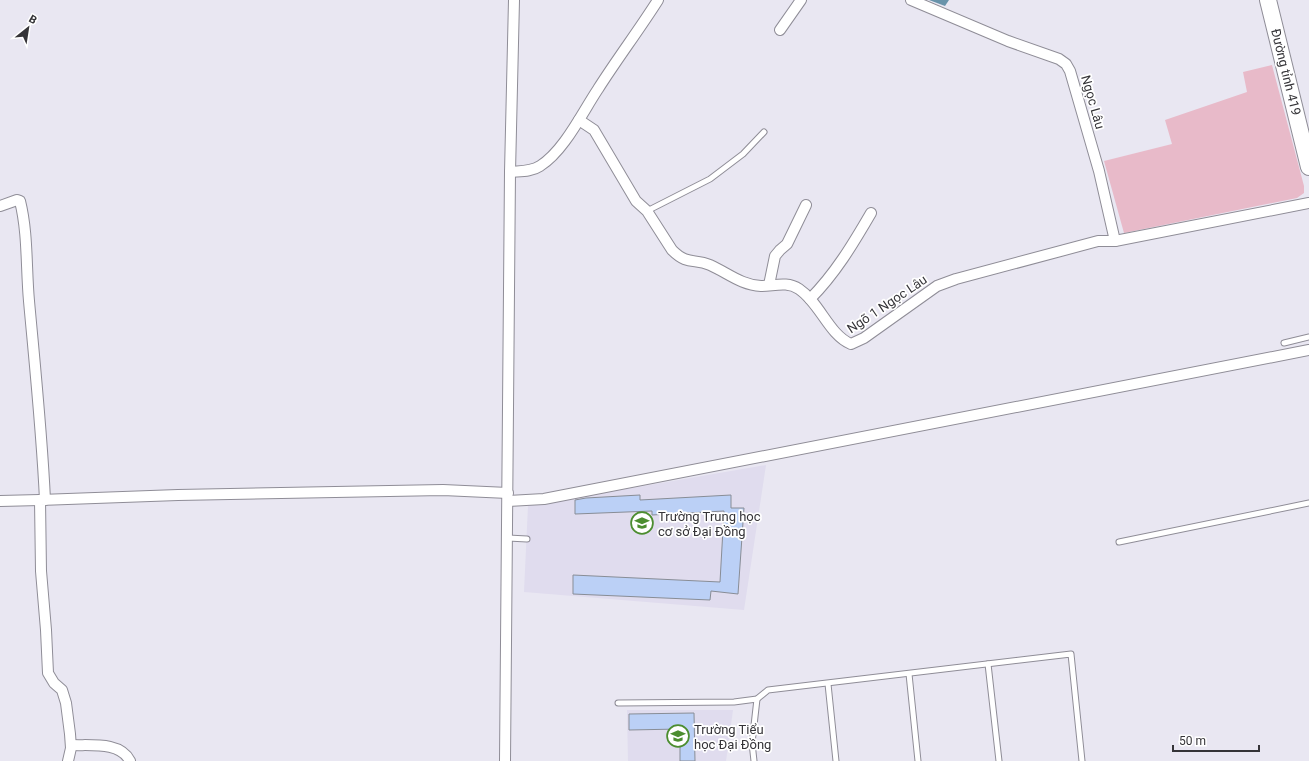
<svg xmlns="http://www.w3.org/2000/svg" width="1309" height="761" font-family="Roboto,sans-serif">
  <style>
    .built { fill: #e0dcee }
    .green { fill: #e8bac9 }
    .water { fill: #6893aa }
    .building { fill: #bbd0f6; stroke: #888d96 }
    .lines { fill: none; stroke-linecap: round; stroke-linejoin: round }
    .service-casing { stroke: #8f8d97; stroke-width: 7 }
    .minor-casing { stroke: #8f8d97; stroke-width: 12 }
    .primary-casing { stroke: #8f8d97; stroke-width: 18 }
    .service { stroke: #fff; stroke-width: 5 }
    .minor { stroke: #fff; stroke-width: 10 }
    .primary { stroke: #fff; stroke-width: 16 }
    .labels { text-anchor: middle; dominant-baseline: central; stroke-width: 3.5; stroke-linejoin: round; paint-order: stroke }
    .street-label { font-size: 13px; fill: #353438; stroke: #fff }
    .poi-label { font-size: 13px; fill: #353438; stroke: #fff; text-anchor: start }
  </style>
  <rect width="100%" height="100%" fill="#e9e7f2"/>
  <g class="built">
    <path d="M766,465L744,610L524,592L528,506Z"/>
    <path d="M627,710H733L726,761H628Z"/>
  </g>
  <path class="green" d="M1272,65L1304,186V193L1297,198L1124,233L1104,161L1172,144L1165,120L1247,92L1243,72Z"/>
  <path class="water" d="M929,0H949L945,6Z"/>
  <g class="building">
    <path d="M640,495V500L731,495V508H744L738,594L711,591L710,600L573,594V575L720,582L724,511L652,515V511L575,514V500L586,498Z"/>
    <path d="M694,713L695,761H680V729L629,730V714Z"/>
  </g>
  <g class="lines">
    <g class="service-casing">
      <g id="service">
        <path d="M647,211L710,179L743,154L764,132"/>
        <path d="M1284,343L1309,337"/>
        <path d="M508,538L527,539"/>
        <path d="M1119,542L1309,503"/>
        <path d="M988,664L999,761"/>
        <path d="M909,674L918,761"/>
        <path d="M828,684L836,761"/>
        <path d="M618,703L734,702L757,699L768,690L1071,654L1082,761"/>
        <path d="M754,761L752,743L757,699"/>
      </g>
    </g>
    <g class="minor-casing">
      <g id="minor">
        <path d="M911,0L1008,41L1059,59L1066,64L1070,71L1099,171L1115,241"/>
        <path d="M780,30L801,0"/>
        <path d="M579,120L594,130L636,201L647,211L672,250C688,266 694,258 710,265C728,273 741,285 761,286C774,286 787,281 799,289C820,303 829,335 851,344L864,338L937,286L956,279L1098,241H1115L1309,203"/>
        <path d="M510,172C520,171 531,172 540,166C564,151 582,113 598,89C617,59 639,30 658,0"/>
        <path d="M0,206L17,200L20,201C28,233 26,268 29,301C35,367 42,434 45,500"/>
        <path d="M769,285L775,256L780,250L787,244L806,205"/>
        <path d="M810,299C835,274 853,244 871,213"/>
        <path d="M0,501L40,500"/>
        <path d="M508,501L544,499L1309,350"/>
        <path d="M71,745C89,746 120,741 130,761"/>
        <path d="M68,761L71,748L70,734L66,703L62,690L54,683L48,673L46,630L41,571L40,500L178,495L443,490L508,493"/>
        <path d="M505,761L510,172L514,0"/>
      </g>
    </g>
    <g class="primary-casing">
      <path id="primary" d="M1268,0L1309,167"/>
    </g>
    <use href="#service" class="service"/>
    <use href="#minor" class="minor"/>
    <use href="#primary" class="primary"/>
  </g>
  <defs>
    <g id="school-ring" transform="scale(1.15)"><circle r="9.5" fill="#fff" stroke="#4c8d30" stroke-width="1.5"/><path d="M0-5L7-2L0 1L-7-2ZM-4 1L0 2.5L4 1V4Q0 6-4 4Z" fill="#4c8d30"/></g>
  </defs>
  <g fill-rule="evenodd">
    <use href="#school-ring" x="642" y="523"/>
    <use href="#school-ring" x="678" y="736"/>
  </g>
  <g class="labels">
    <g class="street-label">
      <text transform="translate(1286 72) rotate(76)">Đường tỉnh 419</text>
      <text transform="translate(1093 102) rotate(74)">Ngọc Lâu</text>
      <text transform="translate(887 304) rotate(-34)">Ngõ 1 Ngọc Lâu</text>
    </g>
    <g class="poi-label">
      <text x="658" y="516">Trường Trung học<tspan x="658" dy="15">cơ sở Đại Đồng</tspan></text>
      <text x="694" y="729">Trường Tiểu<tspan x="694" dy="15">học Đại Đồng</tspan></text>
    </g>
  </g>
  <g transform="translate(28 28) rotate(30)" stroke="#ffffff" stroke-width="3" paint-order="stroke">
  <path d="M0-3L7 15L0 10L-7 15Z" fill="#353438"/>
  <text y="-6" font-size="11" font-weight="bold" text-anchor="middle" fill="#353438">B</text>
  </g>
  <path d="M1173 745v6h86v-6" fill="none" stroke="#353438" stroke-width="2"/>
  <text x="1179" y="745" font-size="12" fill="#353438" stroke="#ffffff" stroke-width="3" paint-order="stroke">50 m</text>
</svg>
